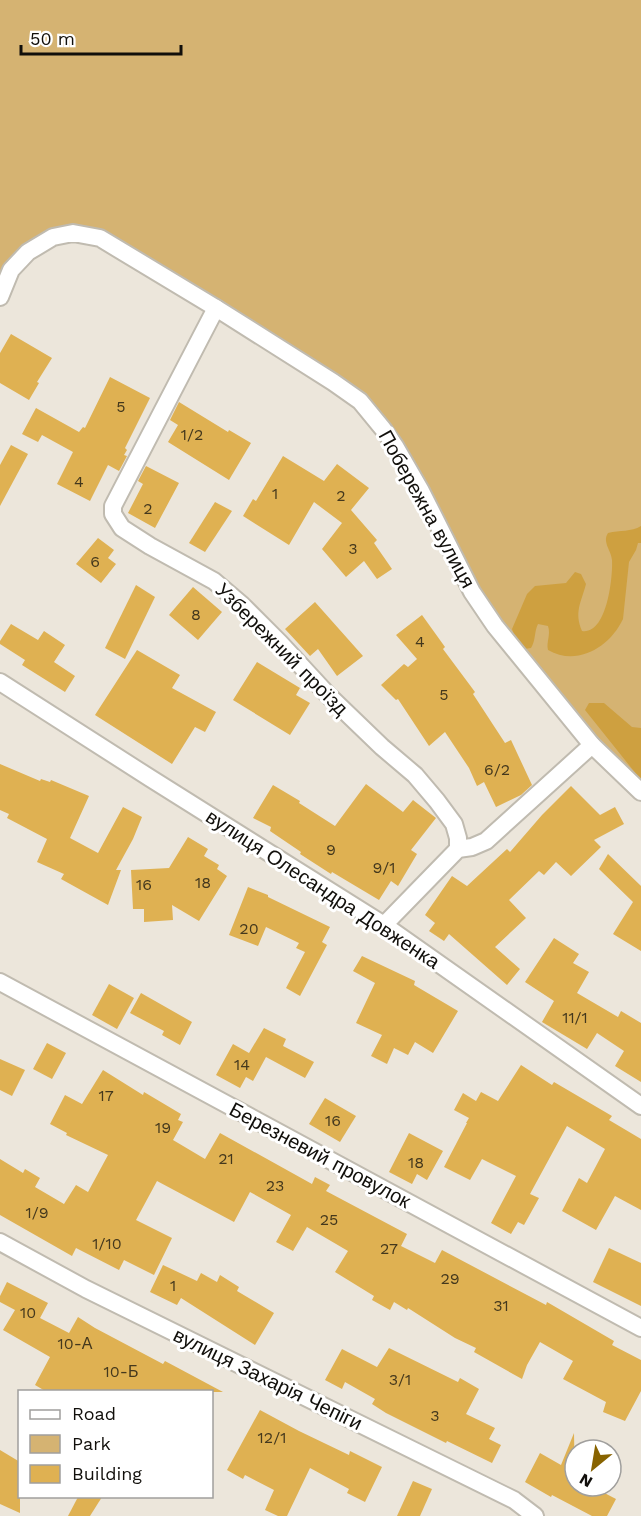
<svg xmlns="http://www.w3.org/2000/svg" width="641" height="1516" font-family="'Work Sans',sans-serif">
  <style>
    .green { fill: #d5b372 }
    .forest { fill: #cea040 }
    .building { fill: #dfb152 }
    .lines { fill: none; stroke-linecap: round; stroke-linejoin: round }
    .minor-casing { stroke: #c0bbb0; stroke-width: 20 }
    .minor { stroke: #fff; stroke-width: 16 }
    .labels { text-anchor: middle; dominant-baseline: central; stroke-width: 6; stroke-linejoin: round; paint-order: stroke }
    .number-label { font-size: 16px; fill: #44381d }
    .street-label { font-size: 20px; fill: #110f0b; stroke: #fff }
  </style>
  <rect width="100%" height="100%" fill="#ece6db"/>
  <path class="green" d="M0,0H641V786L583,723L475,590L363,398L71,225L0,283Z"/>
  <g class="forest">
    <path d="M641,526V543H638L636,550L629,562L623,619C610,647 577,667 548,650C546,642 551,635 548,626L538,624C534,632 536,640 531,648L524,649L517,643L512,629L527,594L535,586L566,583L575,572L581,574L586,584C581,603 574,612 582,631C607,635 613,577 612,560C611,550 602,542 608,533C620,530 631,532 641,526Z"/>
    <path d="M589,703H604L632,727L641,728V780L585,710Z"/>
  </g>
  <g class="building">
    <path d="M11,334L52,358L37,382L39,383L29,400L0,383V353Z"/>
    <path d="M110,377L150,398L125,448L127,450L124,455L127,456L119,471L108,465L90,501L57,484L73,452L42,435L38,442L22,434L36,408L79,432L83,427L85,428Z"/>
    <path d="M179,402L228,432L229,430L251,443L229,480L168,442L178,425L170,420Z"/>
    <path d="M11,445L28,454L0,506V465Z"/>
    <path d="M283,456L324,481L337,464L369,488L351,510L377,540L374,543L392,569L377,579L364,561L346,577L322,549L342,523L314,502L289,545L243,516L253,499L256,501Z"/>
    <path d="M146,466L179,483L155,528L128,513L143,484L138,481Z"/>
    <path d="M215,502L232,511L205,552L189,543Z"/>
    <path d="M98,538L114,550L108,558L116,564L101,583L76,564Z"/>
    <path d="M136,585L155,597L125,659L105,648Z"/>
    <path d="M193,587L222,612L198,640L169,615Z"/>
    <path d="M315,602L363,656L337,676L318,649L310,656L285,629Z"/>
    <path d="M422,615L445,647L443,649L475,692L473,694L505,743L511,740L532,785L521,795L496,807L484,782L477,786L469,768L445,732L429,746L398,699L396,700L381,685L404,664L408,667L417,659L396,635Z"/>
    <path d="M11,624L38,640L44,631L65,645L54,662L75,676L65,692L22,665L25,660L0,644V641Z"/>
    <path d="M137,650L180,675L172,688L216,712L205,732L195,727L172,764L95,715Z"/>
    <path d="M257,662L300,688L296,695L310,703L290,735L233,700Z"/>
    <path d="M0,764L40,781L41,779L50,782L51,780L89,796L70,838L98,853L123,807L142,817L133,839L116,870H121L108,905L61,879L64,874L37,862L47,839L7,818L9,814L0,810Z"/>
    <path d="M366,784L403,812L413,800L436,818L411,850L417,854L398,886L391,881L379,900L332,872L331,874L300,854L301,852L270,831L271,827L253,818L273,785L300,801L299,803L335,826Z"/>
    <path d="M571,786L600,815L615,807L624,824L594,840L601,847L571,876L556,862L544,875L539,871L509,900L526,918L495,947L520,969L507,985L449,934L444,941L429,931L435,923L425,915L452,876L467,886L507,849L510,852L542,815Z"/>
    <path d="M188,837L208,849L204,856L219,865L217,869L227,876L199,921L172,905L173,920L144,922V909H133L131,870L169,868Z"/>
    <path d="M608,854L641,886V951L613,934L633,902L599,869Z"/>
    <path d="M248,887L268,895V897L330,927L322,942L327,945L300,996L286,988L305,952L296,948L299,943L266,927L258,946L229,935Z"/>
    <path d="M554,938L579,954L573,963L589,972L577,993L618,1017L621,1011L641,1023V1082L615,1066L624,1051L597,1033L587,1049L542,1022L554,1001L525,982Z"/>
    <path d="M362,956L415,981L414,985L458,1011L433,1053L415,1042L408,1055L394,1048L387,1064L371,1056L382,1035L356,1023L375,983L353,971Z"/>
    <path d="M109,984L134,998L117,1029L92,1015Z"/>
    <path d="M141,993L192,1022L180,1045L162,1035L164,1031L130,1013Z"/>
    <path d="M264,1028L286,1039L283,1046L314,1062L305,1078L266,1057L253,1081L246,1077L240,1088L216,1075L233,1044L249,1053Z"/>
    <path d="M47,1043L66,1053L52,1079L33,1069Z"/>
    <path d="M0,1059L25,1070L12,1096L0,1090Z"/>
    <path d="M521,1065L552,1085L554,1082L612,1116L609,1120L641,1139V1210L615,1196L596,1230L562,1211L579,1178L587,1183L605,1149L567,1126L530,1194L539,1198L524,1225L518,1222L511,1234L491,1223L516,1176L482,1159L470,1180L444,1167L467,1123H466L469,1118L454,1110L463,1093L476,1101L481,1092L498,1101Z"/>
    <path d="M103,1070L143,1095L144,1092L181,1114L178,1120L183,1122L173,1140L205,1159L220,1133L312,1184L315,1177L330,1185L326,1191L407,1234L401,1246L435,1263L442,1250L546,1305L547,1302L614,1341L612,1345L641,1360V1391L625,1421L603,1412L606,1402L563,1379L573,1361L540,1342L527,1365L522,1379L474,1352L476,1348L455,1338L408,1308L407,1310L394,1302L390,1310L372,1300L374,1296L335,1272L348,1251L307,1227L293,1251L276,1242L291,1215L250,1192L234,1222L157,1181L136,1220L172,1238L154,1275L124,1260L119,1270L76,1248L72,1256L0,1215V1159L23,1173L25,1169L40,1178L35,1187L64,1204L76,1185L88,1192L108,1155L66,1135L67,1133L50,1124L65,1095L82,1104Z"/>
    <path d="M325,1098L356,1116L340,1142L309,1124Z"/>
    <path d="M409,1133L443,1151L427,1180L417,1174L412,1184L389,1172Z"/>
    <path d="M609,1248L641,1263V1306L593,1282Z"/>
    <path d="M163,1265L197,1281L201,1273L217,1282L220,1275L239,1287L237,1291L274,1313L255,1345L181,1298L177,1305L150,1292Z"/>
    <path d="M7,1282L48,1303L40,1318L69,1333L78,1317L95,1328L163,1364L165,1361L223,1392H47L35,1385L50,1357L3,1330L15,1310L0,1302V1296Z"/>
    <path d="M389,1348L458,1382L460,1378L479,1389L466,1414L495,1428L489,1439L501,1445L492,1463L447,1441L446,1443L386,1413L372,1404L375,1399L345,1382L342,1389L325,1380L342,1349L377,1367Z"/>
    <path d="M260,1410L299,1431L349,1455L350,1451L382,1467L365,1502L347,1493L349,1489L310,1468L287,1516H278L265,1510L274,1490L245,1475L243,1479L227,1470Z"/>
    <path d="M574,1433L575,1486H591L616,1499L607,1516H592L552,1495L551,1497L525,1482L540,1453L561,1465Z"/>
    <path d="M0,1450L20,1462V1513L0,1504Z"/>
    <path d="M413,1481L432,1489L420,1516H397Z"/>
    <path d="M78,1497H102L90,1516H68Z"/>
  </g>
  <g class="lines">
    <g class="minor-casing">
      <g id="minor">
        <path d="M0,297L11,270L28,252L53,237L73,233L100,238L216,308L333,382L360,401L383,429L395,446L421,491L472,592L495,626L592,745L641,792"/>
        <path d="M216,308L113,506V514L122,528L150,546L214,581L241,604L280,643L328,695L382,747L415,775L437,801L454,824L458,838V849"/>
        <path d="M0,682L150,778L384,925L641,1106"/>
        <path d="M384,925L458,849L472,847L486,841L592,745"/>
        <path d="M0,982L641,1328"/>
        <path d="M0,1242L86,1289L514,1500L535,1516"/>
      </g>
    </g>
    <use href="#minor" class="minor"/>
  </g>
  <g class="labels">
    <g class="number-label">
      <text x="121" y="406">5</text>
      <text x="192" y="434">1/2</text>
      <text x="79" y="481">4</text>
      <text x="275" y="493">1</text>
      <text x="341" y="495">2</text>
      <text x="148" y="508">2</text>
      <text x="353" y="548">3</text>
      <text x="95" y="561">6</text>
      <text x="196" y="614">8</text>
      <text x="420" y="641">4</text>
      <text x="444" y="694">5</text>
      <text x="497" y="769">6/2</text>
      <text x="331" y="849">9</text>
      <text x="384" y="867">9/1</text>
      <text x="203" y="882">18</text>
      <text x="144" y="884">16</text>
      <text x="249" y="928">20</text>
      <text x="575" y="1017">11/1</text>
      <text x="242" y="1064">14</text>
      <text x="106" y="1095">17</text>
      <text x="333" y="1120">16</text>
      <text x="163" y="1127">19</text>
      <text x="226" y="1158">21</text>
      <text x="416" y="1162">18</text>
      <text x="275" y="1185">23</text>
      <text x="37" y="1212">1/9</text>
      <text x="329" y="1219">25</text>
      <text x="107" y="1243">1/10</text>
      <text x="389" y="1248">27</text>
      <text x="450" y="1278">29</text>
      <text x="173" y="1285">1</text>
      <text x="501" y="1305">31</text>
      <text x="28" y="1312">10</text>
      <text x="75" y="1343">10-А</text>
      <text x="121" y="1371">10-Б</text>
      <text x="400" y="1379">3/1</text>
      <text x="435" y="1415">3</text>
      <text x="272" y="1437">12/1</text>
    </g>
    <g class="street-label">
      <text transform="translate(427 509) rotate(61)">Побережна вулиця</text>
      <text transform="translate(282 649) rotate(45)">Узбережний проїзд</text>
      <text transform="translate(323 889) rotate(33)">вулиця Олесандра Довженка</text>
      <text transform="translate(320 1155) rotate(28)">Березневий провулок</text>
      <text transform="translate(268 1379) rotate(26)">вулиця Захарія Чепіги</text>
    </g>
  </g>
  <rect x="18" y="1390" width="195" height="108" fill="#ffffff" stroke="#a09f9d" stroke-width="1.5"/>
  <rect x="30" y="1410" width="30" height="9" fill="#ffffff" stroke="#a09f9d" stroke-width="1.5"/>
  <text x="72" y="1420" font-size="18" fill="#110f0b">Road</text>
  <rect x="30" y="1435" width="30" height="18" fill="#d5b372" stroke="#a09f9d" stroke-width="1.5"/>
  <text x="72" y="1450" font-size="18" fill="#110f0b">Park</text>
  <rect x="30" y="1465" width="30" height="18" fill="#dfb152" stroke="#a09f9d" stroke-width="1.5"/>
  <text x="72" y="1480" font-size="18" fill="#110f0b">Building</text>
  <g transform="translate(593 1468) rotate(210)"><circle r="28" fill="#ffffff" stroke="#a09f9d" stroke-width="1.5"/>
  <path d="M0-4.5L10 22L0 15L-10 22Z" fill="#886300"/>
  <text y="-9" font-size="16" font-weight="bold" text-anchor="middle" fill="#110f0b">N</text>
  </g>
  <path d="M21 45v9h160v-9" fill="none" stroke="#110f0b" stroke-width="3"/>
  <text x="30" y="45" font-size="18" fill="#110f0b" stroke="#ffffff" stroke-width="4.5" paint-order="stroke">50 m</text>
</svg>
